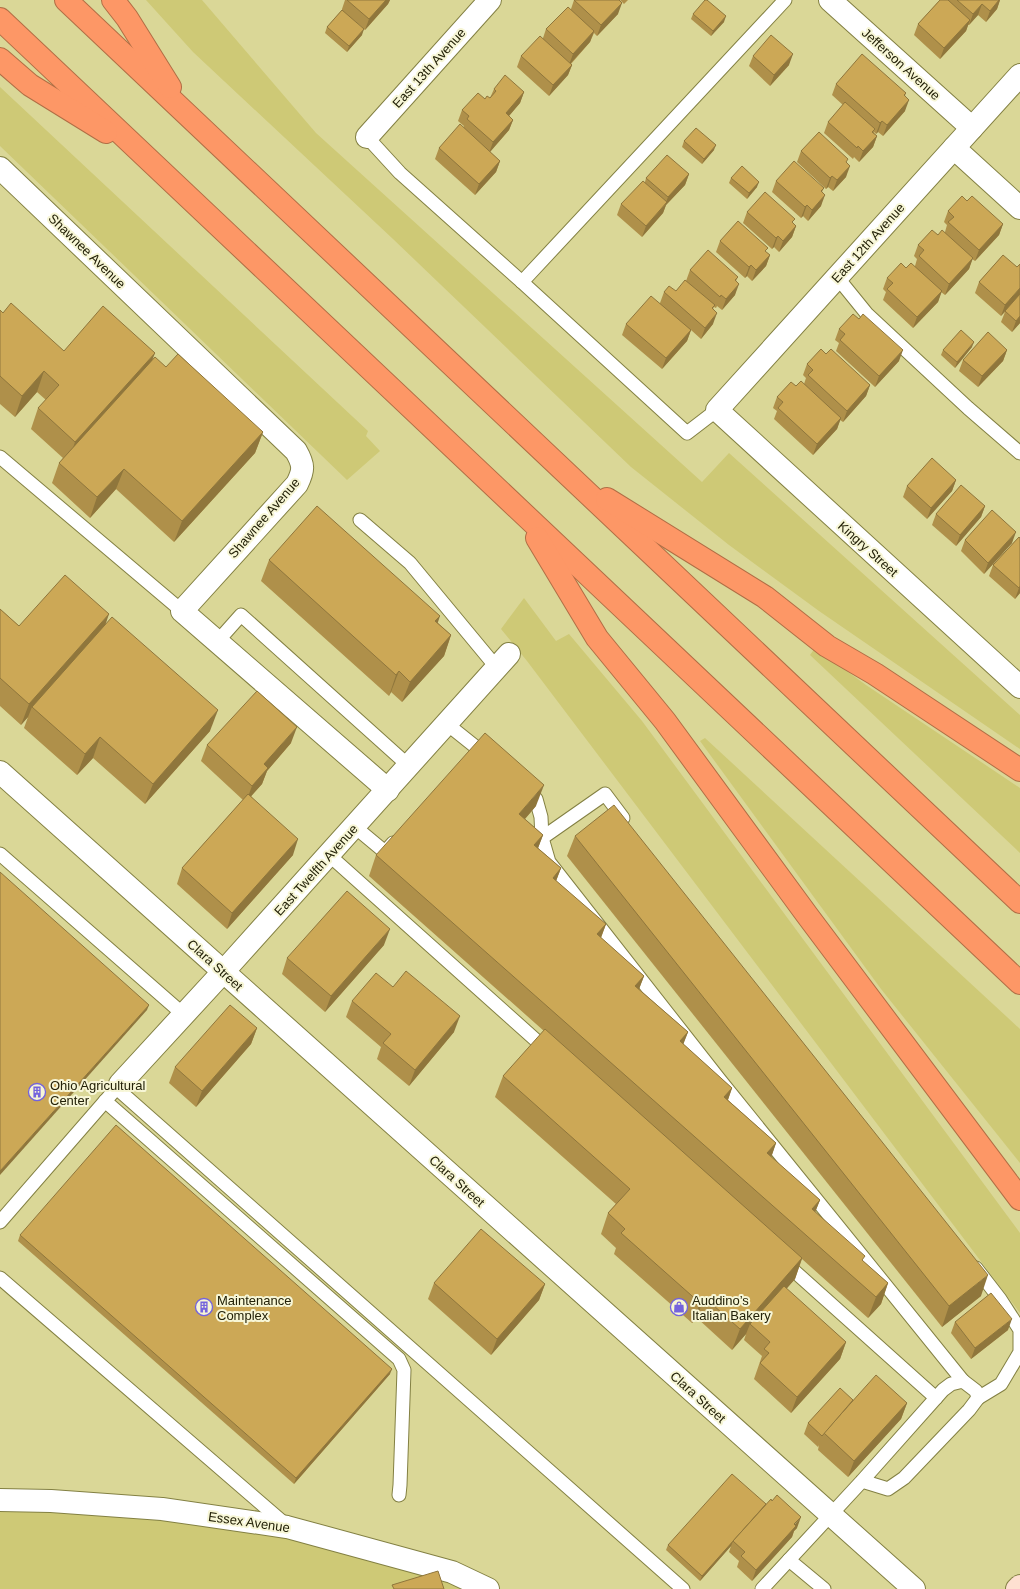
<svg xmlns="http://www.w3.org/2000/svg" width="1020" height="1589" font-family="Helvetica,sans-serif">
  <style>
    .green { fill: #cec976 }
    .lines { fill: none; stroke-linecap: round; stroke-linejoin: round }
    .lane-casing { stroke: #838043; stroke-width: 15 }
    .street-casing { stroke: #838043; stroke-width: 24 }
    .secondary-casing { stroke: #838043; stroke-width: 24 }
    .highway-casing { stroke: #b16e45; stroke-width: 24 }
    .lane { stroke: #fff; stroke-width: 13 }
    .street { stroke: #fff; stroke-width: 22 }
    .secondary { stroke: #fee0d1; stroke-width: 22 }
    .highway { stroke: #fd9766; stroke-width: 22 }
    .wall { fill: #af904a }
    .shaded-wall { fill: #8f763c }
    .building { fill: #cca856; stroke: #8f763c }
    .labels { text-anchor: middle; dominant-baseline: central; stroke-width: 4; stroke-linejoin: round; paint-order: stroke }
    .street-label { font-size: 13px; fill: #232108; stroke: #f7f6d6 }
    .poi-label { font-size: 13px; fill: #232108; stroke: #f7f6d6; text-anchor: start }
  </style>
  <rect width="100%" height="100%" fill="#dad797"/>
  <g class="green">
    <path d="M146,0H202L316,133L702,482L729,453L1020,715V749L819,611L729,545L631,467L393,239L193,52Z"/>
    <path d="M0,87L368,431L366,436L380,451L347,480L0,146Z"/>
    <path d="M524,598L556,641L569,634L642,721L1020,1233V1313L527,661L501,629Z"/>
    <path d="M815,648L866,685L1020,788V853L810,655Z"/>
    <path d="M705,738L1020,1029V1163L881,989L700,741Z"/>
    <path d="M0,1500L287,1527L488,1589H0Z"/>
  </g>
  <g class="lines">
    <g class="lane-casing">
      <g id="lane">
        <path d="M367,137L400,173L522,282L687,433L717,410"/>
        <path d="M837,277L867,314L968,408L1020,453"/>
        <path d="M522,282L785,0"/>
        <path d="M0,457L182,611"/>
        <path d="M360,520L410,563L497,668"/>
        <path d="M217,642L241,615L409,766"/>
        <path d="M447,724L487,756"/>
        <path d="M527,790L536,799L541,817L542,838L549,862L719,1079L963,1381"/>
        <path d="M355,827L385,852L393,843"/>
        <path d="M542,838L605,794L623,818"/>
        <path d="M0,854L184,1015"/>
        <path d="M329,855L548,1051"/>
        <path d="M120,1084L122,1093L683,1589"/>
        <path d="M105,1101L399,1359L404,1370L400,1485L399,1495"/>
        <path d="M0,1222L120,1084"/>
        <path d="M783,1261L936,1398"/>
        <path d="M976,1268L1000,1299L1020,1330V1352L1001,1384L978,1398"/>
        <path d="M0,1278L286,1525"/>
        <path d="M789,1560L824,1589"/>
        <path d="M762,1589L862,1481L943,1390L951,1384L963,1381L976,1391L978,1398L969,1410L904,1478L888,1489L862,1481"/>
      </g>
    </g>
    <g class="street-casing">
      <g id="street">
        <path d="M830,0L972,128"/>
        <path d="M1020,75L717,410L1020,687"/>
        <path d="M367,137L490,0"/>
        <path d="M954,148L1020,208"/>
        <path d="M0,168L296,451C304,465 304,470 297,484L182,611L388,790"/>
        <path d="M0,772L914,1589"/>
        <path d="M120,1084L223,972L509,654"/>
        <path d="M0,1500L51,1501L162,1509L287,1527L452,1572L488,1589"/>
      </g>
    </g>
    <g class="secondary-casing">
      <path id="secondary" d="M1017,1589L1020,1586"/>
    </g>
    <g class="highway-casing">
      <g id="highway">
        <path d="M66,0L1020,902"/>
        <path d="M113,0L127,18L170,87"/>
        <path d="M0,19L1020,983"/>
        <path d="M0,59L30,85L106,132"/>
        <path d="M607,499L765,597L827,646L875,674L1020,770"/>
        <path d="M537,538L597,638L665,721L807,915L1020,1199"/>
      </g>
    </g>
    <use href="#lane" class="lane"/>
    <use href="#street" class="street"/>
    <use href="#secondary" class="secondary"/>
    <use href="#highway" class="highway"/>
  </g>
  <g class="wall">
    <path d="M345,0H390L388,4L365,30L355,21L362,35L347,52L325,33L327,27L342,10V9Z"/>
    <path d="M574,0L618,14L597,36L594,33L590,42L571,64L572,65L568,75L549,96L517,67L521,56L543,38L546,29L571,9Z"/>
    <path d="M620,0H628L624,4Z"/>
    <path d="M940,0H1000L997,9L986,22L978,15L969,25H968L966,31L940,59L914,35L918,24Z"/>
    <path d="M693,14L724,22L711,36L691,19Z"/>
    <path d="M753,56L789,65L770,86L749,66Z"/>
    <path d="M836,84L906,93L905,96V111L883,136L878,132L876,134L874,132V133L877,136L873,147L859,162L854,157L853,159L824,133L828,122L843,105L832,95Z"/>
    <path d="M494,89L524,92L520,103L509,116L513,120L509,130L490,152L500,161L496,172L475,195L435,159L439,148L463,128L464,126L458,121L462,110L485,99L490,98Z"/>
    <path d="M684,141L714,150L702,164L682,147Z"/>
    <path d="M801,151L847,163L846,177L833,191L828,187L826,189L797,162Z"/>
    <path d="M689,174L685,185L666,205L663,213L642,237L617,215L621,204L645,182L646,178Z"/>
    <path d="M731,178L757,187L747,199L729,183Z"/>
    <path d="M776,181L824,188L822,192L821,206L808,221L803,216L801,218L772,192Z"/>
    <path d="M967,201L1003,224L999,235L975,261L972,259L969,269L945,295L941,292L938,302L913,328L883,300L886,292L883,289L887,278L906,268L915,266L917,259L914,256L918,245L938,235L945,232L947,225L944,222L948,211Z"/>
    <path d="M747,212L793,223L796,226L792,237L779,252L774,247L772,249L743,223Z"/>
    <path d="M720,241L766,252L770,255L766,266L752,281L747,276L745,278L716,252Z"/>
    <path d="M1003,255L1020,323L1012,332L1001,322L1005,312L1001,316L975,293L979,282Z"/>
    <path d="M690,270L738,277L736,281L735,295L722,310L717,306L716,308L714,307L713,309V324L701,339L691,330L687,341L662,369L622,335L626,324L660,303L664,292L676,291L686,281Z"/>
    <path d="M0,310L3,313L64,351L153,360L166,367L263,432L255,453L174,542L116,489L90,518L52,483L59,463L63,458L31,429L38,408L46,400L37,392L15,417L0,404Z"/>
    <path d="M839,329L899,361L875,387L836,351L839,343L835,340Z"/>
    <path d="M972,347L955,368L941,355L943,350Z"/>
    <path d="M1007,350L1003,361L978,387L959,371L963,360Z"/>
    <path d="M826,354L870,385L866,396L843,422L840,420L837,429L813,455L774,419L777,411L773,408L777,397L796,386L804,384L806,378L803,375L807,364Z"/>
    <path d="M956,480L952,491L927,519L903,497L907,486Z"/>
    <path d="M985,506L981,517L956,546L932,525L936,514Z"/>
    <path d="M1019,537L1020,593L1015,599L989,576L993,565Z"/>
    <path d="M965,540L1012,543L984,574L961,551Z"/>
    <path d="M269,560L438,623L451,635L444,656L402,702L391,692L389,696L261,581Z"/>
    <path d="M0,609L19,626L106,624L210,731L145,804L93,758L77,775L24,728L28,717L21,725L0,706Z"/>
    <path d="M291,743L267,771L262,784L251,796L293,855L227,929L177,884L182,868L243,800L201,761L207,745Z"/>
    <path d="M536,806L525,819L543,835L538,848L561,868L556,881L606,924L601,938L644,976L639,989L688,1032L683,1044L732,1088L728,1100L776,1143L771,1157L820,1200L815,1212L863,1261L888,1283L881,1304L868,1318L802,1259L795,1279L786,1289L846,1342L840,1359L791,1413L754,1379L762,1356L744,1340L746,1334L732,1350L697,1318L692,1323L614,1254L616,1248L601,1234L608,1213L616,1204L495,1097L503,1076L544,1031L369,876L376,855Z"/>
    <path d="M575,836L981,1296L942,1327L567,856Z"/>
    <path d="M384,945L325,1012L282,974L287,958Z"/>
    <path d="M352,1001L454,1032L409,1086L377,1059L381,1047L346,1017Z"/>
    <path d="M257,1028L251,1044L196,1107L169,1083L175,1067Z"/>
    <path d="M20,1235L390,1374L294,1484L18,1241Z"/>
    <path d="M434,1283L545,1284L539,1300L491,1355L428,1299Z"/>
    <path d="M955,1322L1008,1330L971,1359L951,1333Z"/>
    <path d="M853,1400L907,1403L901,1419L848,1477L818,1450L819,1445L818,1447L804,1434L808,1423Z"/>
    <path d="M766,1504L797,1528L794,1531L792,1537L752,1581L737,1567L739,1561L729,1552L731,1546L700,1581L666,1550L668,1545Z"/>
  </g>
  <g class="shaded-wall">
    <path d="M386,0H390L388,4L365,30L369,19Z"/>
    <path d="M999,0H1000L997,9L986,22L990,11Z"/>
    <path d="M622,3L618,14L597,36L601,25Z"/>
    <path d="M982,4L978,15L969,25L973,14Z"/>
    <path d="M726,16L724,22L711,36L713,31Z"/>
    <path d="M970,20L966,31L940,59L944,48Z"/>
    <path d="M364,29L362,35L347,52L349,46Z"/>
    <path d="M594,31L590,42L569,65L573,54Z"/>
    <path d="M793,54L789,65L770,86L774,75Z"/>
    <path d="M572,65L568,75L549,96L553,85Z"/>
    <path d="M524,92L520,103L502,124L506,113Z"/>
    <path d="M909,100L905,111L883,136L887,125Z"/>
    <path d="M513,120L509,130L489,153L493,142Z"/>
    <path d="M882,121L878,132L876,134L880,123Z"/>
    <path d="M877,136L873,147L859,162L863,151Z"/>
    <path d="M716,145L714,150L702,164L704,159Z"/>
    <path d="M500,161L496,172L475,195L479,184Z"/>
    <path d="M850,166L846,177L833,191L837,180Z"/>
    <path d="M689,174L685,185L666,205L663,213L642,237L646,226L665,205L668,197Z"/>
    <path d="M832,176L828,187L826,189L830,178Z"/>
    <path d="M759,182L757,187L747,199L749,193Z"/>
    <path d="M825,195L821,206L808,221L812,210Z"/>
    <path d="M807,205L803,216L801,218L805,207Z"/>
    <path d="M1003,224L999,235L975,261L979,250Z"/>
    <path d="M796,226L792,237L779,252L783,241Z"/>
    <path d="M778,236L774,247L772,249L776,238Z"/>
    <path d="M770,255L766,266L752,281L756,270Z"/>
    <path d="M973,258L969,269L945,295L949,284Z"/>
    <path d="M751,265L747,276L745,278L749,267Z"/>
    <path d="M739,284L735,295L722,310L726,299Z"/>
    <path d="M1020,288V295L1005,311L1001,316L1005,305Z"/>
    <path d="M942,291L938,302L913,328L917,317Z"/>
    <path d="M717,313L713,324L701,339L705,328Z"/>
    <path d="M1020,316V323L1012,332L1016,321Z"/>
    <path d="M691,330L687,341L662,369L666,358Z"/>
    <path d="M974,342L972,347L955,368L957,362Z"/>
    <path d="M903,350L899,361L875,387L879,376Z"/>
    <path d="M1007,350L1003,361L978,387L982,376Z"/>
    <path d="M155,353L147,374L68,463L75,442Z"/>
    <path d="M44,371L37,392L15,417L22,396Z"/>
    <path d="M870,385L866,396L843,422L847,411Z"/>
    <path d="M841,418L837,429L813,455L817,444Z"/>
    <path d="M263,432L255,453L174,542L182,521Z"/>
    <path d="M124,469L116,489L90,518L97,497Z"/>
    <path d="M956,480L952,491L927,519L931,508Z"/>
    <path d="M985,506L981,517L956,546L960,535Z"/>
    <path d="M1016,532L1012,543L984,574L988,563Z"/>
    <path d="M1020,586V593L1015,599L1019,588Z"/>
    <path d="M109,614L102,635L32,707L28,717L21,725L29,704Z"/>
    <path d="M440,616L433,637L435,621Z"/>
    <path d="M451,635L444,656L402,702L410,682Z"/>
    <path d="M399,671L391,692L389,696L396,675Z"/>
    <path d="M218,710L210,731L145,804L153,784Z"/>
    <path d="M297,727L291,743L267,771L262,784L246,802L252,786L264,764Z"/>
    <path d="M100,737L93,758L77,775L85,754Z"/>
    <path d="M544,785L536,806L511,835L519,814Z"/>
    <path d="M543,835L535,856L534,845Z"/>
    <path d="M298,839L293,855L227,929L232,913Z"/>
    <path d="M561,868L553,889V878Z"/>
    <path d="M606,924L598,945L597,934Z"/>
    <path d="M390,929L384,945L325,1012L331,996Z"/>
    <path d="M644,976L636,997L635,986Z"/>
    <path d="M149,1005L147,1010L0,1175V1171Z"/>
    <path d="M460,1016L454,1032L409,1086L415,1070Z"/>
    <path d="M257,1028L251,1044L196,1107L202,1091Z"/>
    <path d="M688,1032L680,1053V1041Z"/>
    <path d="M732,1088L725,1108L724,1097Z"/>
    <path d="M776,1143L769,1164L767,1153Z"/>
    <path d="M820,1200L812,1220V1209Z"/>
    <path d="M802,1258L795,1279L753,1327L750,1324L746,1334L732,1350L740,1329Z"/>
    <path d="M988,1275L981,1296L942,1327L949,1306Z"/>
    <path d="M888,1283L881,1304L868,1318L876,1297Z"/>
    <path d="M545,1284L539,1300L491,1355L497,1339Z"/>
    <path d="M704,1297L697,1318L692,1323L700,1303Z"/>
    <path d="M1012,1319L1008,1330L971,1359L975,1348Z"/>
    <path d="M846,1342L840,1359L791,1413L797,1397Z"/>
    <path d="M392,1369L390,1374L294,1484L296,1478Z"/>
    <path d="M907,1403L901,1419L848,1477L854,1461Z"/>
    <path d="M766,1504L733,1541L731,1546L700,1581L702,1576Z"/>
    <path d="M801,1517L797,1528L794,1531L792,1537L752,1581L756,1570Z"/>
  </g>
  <g class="building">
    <path d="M347,0H386L369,19Z"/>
    <path d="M574,0H619L622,3L601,25Z"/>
    <path d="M705,0H707L726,16L713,31L693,14Z"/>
    <path d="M940,0H948L970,20L944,48L918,24Z"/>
    <path d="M957,0H999L990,11L982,4L973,14Z"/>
    <path d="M568,7L594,31L573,54L546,29Z"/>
    <path d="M342,10L364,29L349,46L327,27Z"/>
    <path d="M771,35L793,54L774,75L753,56Z"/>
    <path d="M540,36L572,65L553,85L521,56Z"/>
    <path d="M862,54L906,93L904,95L909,100L887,125L882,121L880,123L836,84Z"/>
    <path d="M505,75L524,92L506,113L513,120L493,142L467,119L469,116L462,110L478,93L485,99L487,96L490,98L496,91L494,89Z"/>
    <path d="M845,102L875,129L872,132L877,136L863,151L858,146L857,148L828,122Z"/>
    <path d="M460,124L500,161L479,184L439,148Z"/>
    <path d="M696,128L716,145L704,159L684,141Z"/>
    <path d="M819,132L848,159L846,162L850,166L837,180L832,176L830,178L801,151Z"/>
    <path d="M667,155L689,174L668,197L646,178Z"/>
    <path d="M794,161L824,188L821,191L825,195L812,210L807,205L805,207L776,181Z"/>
    <path d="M742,166L759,182L749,193L731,178Z"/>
    <path d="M643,181L667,202L646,226L621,204Z"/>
    <path d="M765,192L795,219L792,222L796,226L783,241L778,236L776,238L747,212Z"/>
    <path d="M962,196L967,201L972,196L1003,224L979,250L948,222L954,217L948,211Z"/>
    <path d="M738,221L768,248L765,251L770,255L756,270L751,265L749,267L720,241Z"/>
    <path d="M932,230L938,235L942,230L973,258L949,284L919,256L924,250L918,245Z"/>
    <path d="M708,250L738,277L735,280L739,284L726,299L721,295L720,297L690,270Z"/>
    <path d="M1003,255L1017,267L1020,264V288L1005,305L979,282Z"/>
    <path d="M901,263L906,268L911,263L942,291L917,317L887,289L893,283L887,278Z"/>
    <path d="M685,280L715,305L712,308L717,313L705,328L664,292L669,286L676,291Z"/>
    <path d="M1020,294V316L1016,321L1005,311Z"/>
    <path d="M651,296L691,330L666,358L626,324Z"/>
    <path d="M11,303L64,351L103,306L155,353L75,442L38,408L59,385L44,371L22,396L0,376V310L3,313Z"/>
    <path d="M853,314L859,319L863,314L903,350L879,376L840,340L845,334L839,329Z"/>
    <path d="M961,330L974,342L957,362L943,350Z"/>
    <path d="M988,332L1007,350L982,376L963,360Z"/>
    <path d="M821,349L826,354L831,349L870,385L847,411L808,375L813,370L807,364Z"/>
    <path d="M178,354L263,432L182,521L124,469L97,497L59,463L155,357L166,367Z"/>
    <path d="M801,381L841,418L817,444L778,408L783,402L777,397L791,382L796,386Z"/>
    <path d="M932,458L956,480L931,508L907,486Z"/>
    <path d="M961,485L985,506L960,535L936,514Z"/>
    <path d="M317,506L440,616L435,621L451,635L410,682L399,671L396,675L269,560Z"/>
    <path d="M992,510L1016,532L988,563L965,540Z"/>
    <path d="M1019,537L1020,538V586L1019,588L993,565Z"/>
    <path d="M65,575L109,614L29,704L0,678V609L19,626Z"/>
    <path d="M112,617L218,710L153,784L100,737L85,754L32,707Z"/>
    <path d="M257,691L297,727L264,764L268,768L252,786L207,745Z"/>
    <path d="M485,733L544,785L519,814L543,835L534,845L561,868L553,878L606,924L597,934L644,976L635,986L688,1032L680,1041L732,1088L724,1097L776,1143L767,1153L820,1200L812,1209L865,1256L862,1260L888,1283L876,1297L376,855Z"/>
    <path d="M248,794L298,839L232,913L182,868Z"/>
    <path d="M614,805L988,1275L949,1306L575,836Z"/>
    <path d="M0,872L149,1005L0,1171Z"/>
    <path d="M347,891L390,929L331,996L287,958Z"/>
    <path d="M406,971L460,1016L415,1070L383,1043L391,1034L352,1001L376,973L393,987Z"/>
    <path d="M230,1005L257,1028L202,1091L175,1067Z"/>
    <path d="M545,1029L802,1258L740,1329L704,1297L700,1303L621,1233L625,1229L608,1213L630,1189L503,1076Z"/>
    <path d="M116,1125L392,1369L296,1478L20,1235Z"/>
    <path d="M481,1229L545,1284L497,1339L434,1283Z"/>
    <path d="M784,1286L846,1342L797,1397L760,1363L769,1353L764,1349L770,1342L750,1324Z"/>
    <path d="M991,1293L1012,1319L975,1348L955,1322Z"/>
    <path d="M876,1375L907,1403L854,1461L824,1433Z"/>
    <path d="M840,1388L853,1400L822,1436L808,1423Z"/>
    <path d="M732,1474L766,1504L702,1576L668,1545Z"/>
    <path d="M777,1495L801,1517L794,1524L796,1526L756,1570L741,1556L745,1552L733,1541L771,1499L772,1501Z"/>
    <path d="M438,1571L444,1589H394L392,1585Z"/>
  </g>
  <defs>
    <g id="building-ring" transform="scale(0.9)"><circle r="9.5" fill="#f7f6d6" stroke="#7463dd" stroke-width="1.5"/><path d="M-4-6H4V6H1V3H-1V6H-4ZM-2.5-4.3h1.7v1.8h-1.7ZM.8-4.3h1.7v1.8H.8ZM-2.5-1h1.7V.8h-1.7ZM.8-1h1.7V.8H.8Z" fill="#7463dd"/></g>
    <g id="shop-ring" transform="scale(0.9)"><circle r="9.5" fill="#f7f6d6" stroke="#7463dd" stroke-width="1.5"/><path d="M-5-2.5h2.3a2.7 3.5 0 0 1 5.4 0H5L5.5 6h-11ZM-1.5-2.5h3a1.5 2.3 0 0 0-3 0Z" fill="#7463dd"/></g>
  </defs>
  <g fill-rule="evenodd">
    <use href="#building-ring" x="37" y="1092"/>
    <use href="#building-ring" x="204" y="1307"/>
    <use href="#shop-ring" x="679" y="1307"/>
  </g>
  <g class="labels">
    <g class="street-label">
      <text transform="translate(901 64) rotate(42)">Jefferson Avenue</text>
      <text transform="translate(429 68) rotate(-48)">East 13th Avenue</text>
      <text transform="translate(868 243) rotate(-48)">East 12th Avenue</text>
      <text transform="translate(87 251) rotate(44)">Shawnee Avenue</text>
      <text transform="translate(264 518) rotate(-49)">Shawnee Avenue</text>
      <text transform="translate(868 549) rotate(42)">Kingry Street</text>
      <text transform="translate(316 870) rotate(-48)">East Twelfth Avenue</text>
      <text transform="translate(215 965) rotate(42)">Clara Street</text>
      <text transform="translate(457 1181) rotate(42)">Clara Street</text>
      <text transform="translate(698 1397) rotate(42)">Clara Street</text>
      <text transform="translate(249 1522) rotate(8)">Essex Avenue</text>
    </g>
    <g class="poi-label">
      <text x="50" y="1085">Ohio Agricultural<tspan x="50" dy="15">Center</tspan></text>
      <text x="217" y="1300">Maintenance<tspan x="217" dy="15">Complex</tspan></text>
      <text x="692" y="1300">Auddino’s<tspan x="692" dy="15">Italian Bakery</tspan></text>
    </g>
  </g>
</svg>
